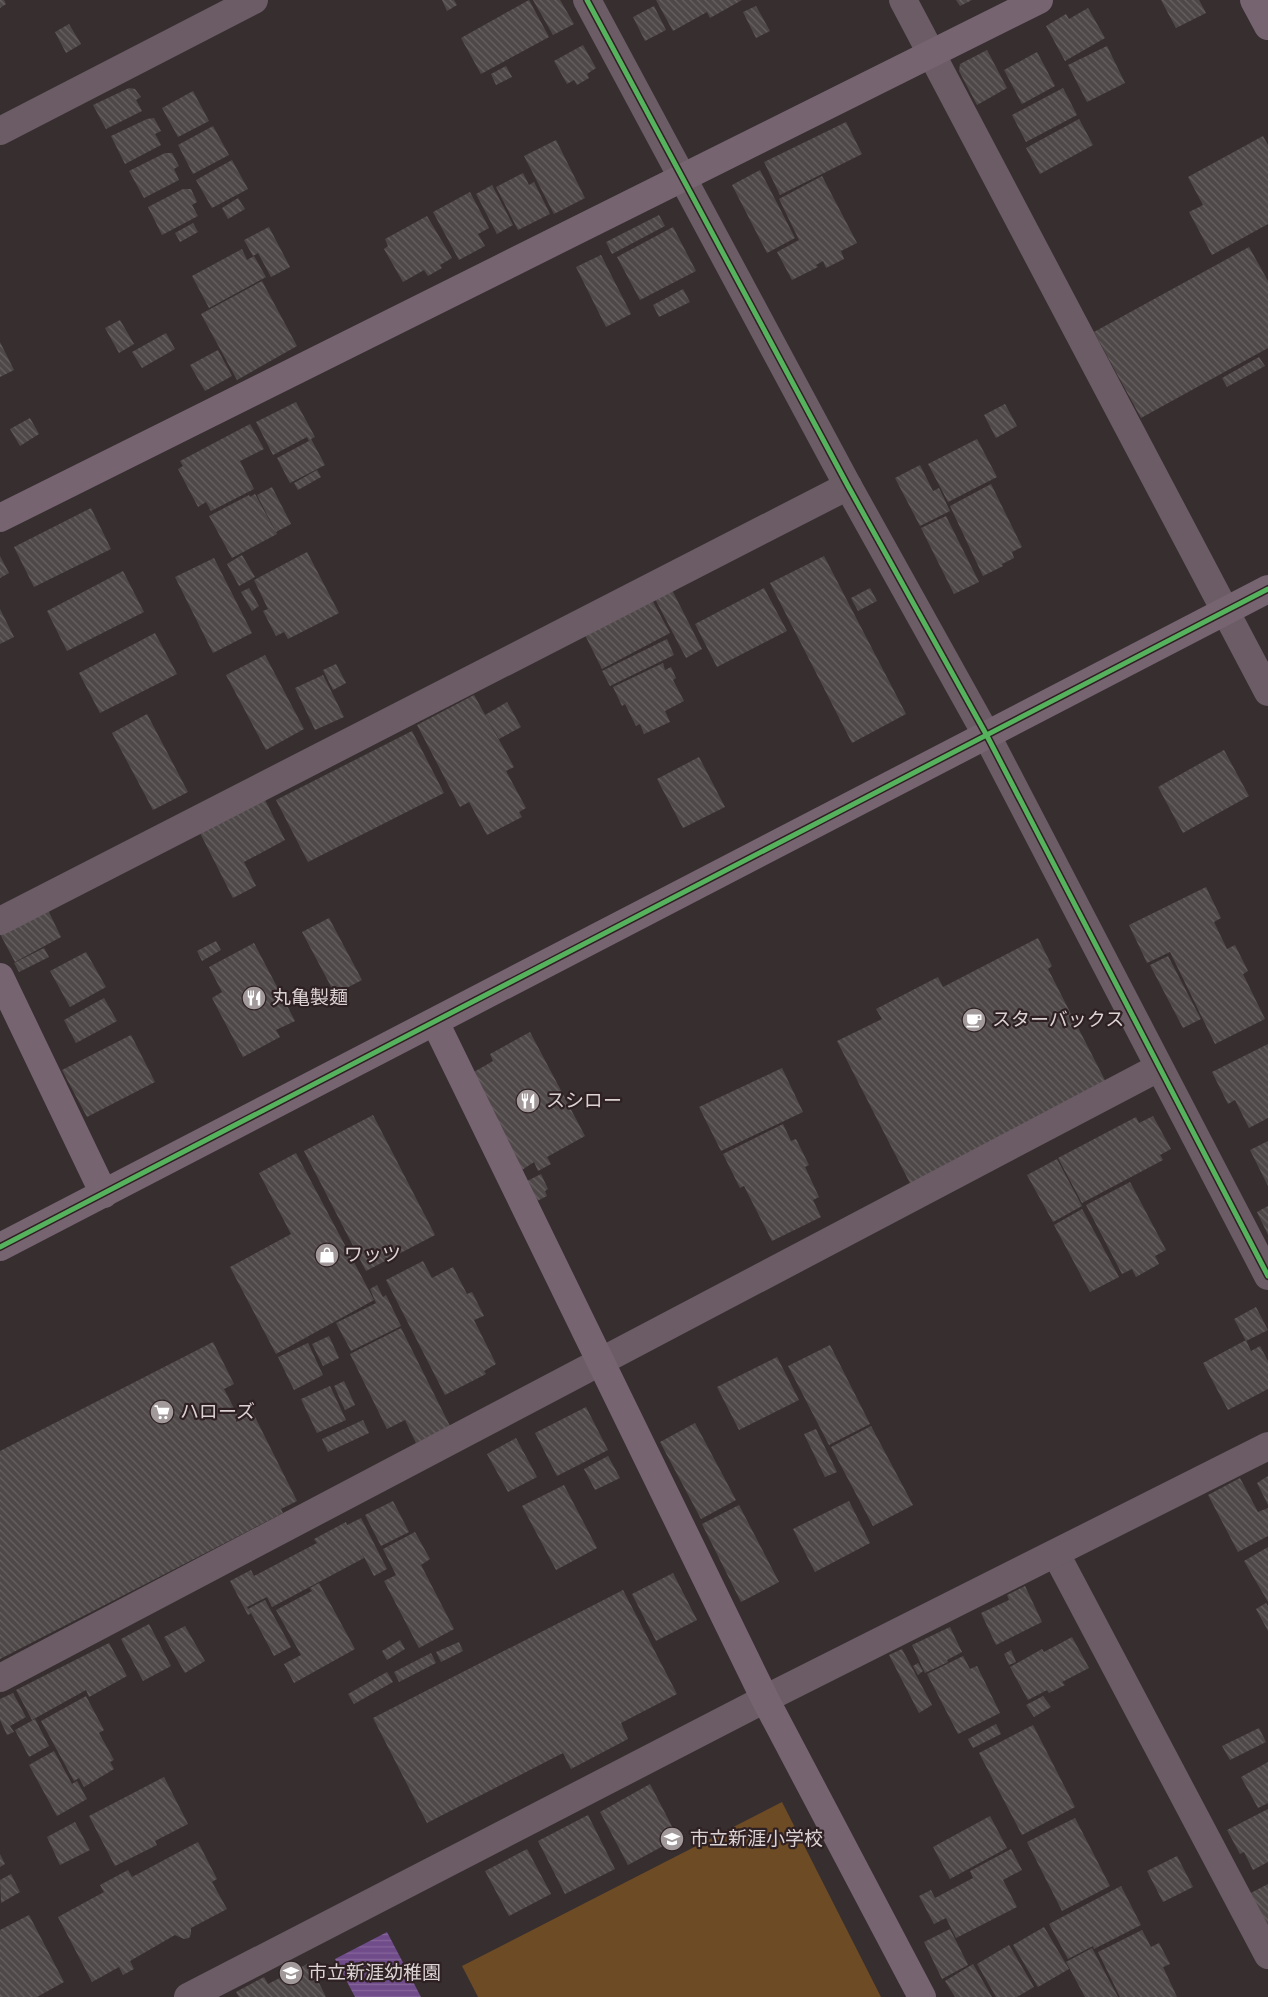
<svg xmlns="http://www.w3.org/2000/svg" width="1268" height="1997" font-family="Signika,'Noto Sans JP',sans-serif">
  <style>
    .pitch { fill: #6d4b25 }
    .water { fill: url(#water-rules) }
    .building { fill: url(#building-back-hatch) }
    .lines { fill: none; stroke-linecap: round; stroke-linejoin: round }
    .street { stroke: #6b5c65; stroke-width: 28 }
    .secondary { stroke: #776471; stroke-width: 28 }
    .cycleway-casing { stroke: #2f2123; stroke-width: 8 }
    .cycleway { stroke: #56b35d; stroke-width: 5 }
    .labels { text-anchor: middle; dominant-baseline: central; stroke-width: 4.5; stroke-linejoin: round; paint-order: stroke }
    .poi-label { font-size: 19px; fill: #dbd2d3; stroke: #2f2123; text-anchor: start }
  </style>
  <defs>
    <pattern id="water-rules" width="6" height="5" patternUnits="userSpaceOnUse" patternTransform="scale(1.25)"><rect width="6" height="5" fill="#714c8b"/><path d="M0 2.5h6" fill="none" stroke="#85659a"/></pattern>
    <pattern id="building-back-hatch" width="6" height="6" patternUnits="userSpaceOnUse" patternTransform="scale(1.25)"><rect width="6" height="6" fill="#4f4848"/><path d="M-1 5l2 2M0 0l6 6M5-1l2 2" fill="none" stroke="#686262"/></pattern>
  </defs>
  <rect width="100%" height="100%" fill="#362e2f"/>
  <path class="pitch" d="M782,1802L881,1997H478L462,1966Z"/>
  <path class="water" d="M387,1932L421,1997H355L335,1959Z"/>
  <g class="building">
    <path d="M0,0H4L6,4L0,8Z"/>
    <path d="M442,0H454L457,5L447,11Z"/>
    <path d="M529,0L549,37L481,74L461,38Z"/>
    <path d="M533,0H560L574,24L553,35Z"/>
    <path d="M656,0H742L710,18L707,12L673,31Z"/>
    <path d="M956,0H972L960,6Z"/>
    <path d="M1161,0H1199L1206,13L1176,28Z"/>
    <path d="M654,6L666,30L645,41L633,17Z"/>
    <path d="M756,6L770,31L756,38L743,12Z"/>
    <path d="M1088,8L1105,38L1065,61L1046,26L1066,14L1069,19Z"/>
    <path d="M69,24L81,44L66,53L55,32Z"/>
    <path d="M583,45L596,68L587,74L589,78L577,85L574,80L567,84L554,61Z"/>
    <path d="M1107,46L1125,83L1087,102L1068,65Z"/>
    <path d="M987,50L1007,88L977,105L959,71L960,64Z"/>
    <path d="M1037,52L1055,86L1022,104L1004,70Z"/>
    <path d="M506,66L512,77L496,85L491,74Z"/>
    <path d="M129,88L135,89L141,97L136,100L142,111L106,129L93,105Z"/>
    <path d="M1063,88L1077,115L1026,142L1012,115Z"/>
    <path d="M193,91L209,121L178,137L162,108Z"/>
    <path d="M154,118L161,131L155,134L161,145L125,164L111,136L147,119Z"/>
    <path d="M1079,119L1093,145L1040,174L1026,148Z"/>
    <path d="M846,122L862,154L780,195L764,162Z"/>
    <path d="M213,126L229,155L193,174L178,145Z"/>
    <path d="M1263,136L1268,145V224L1212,255L1189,212L1203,205L1188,177Z"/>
    <path d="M556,140L585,198L554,214L524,156Z"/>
    <path d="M165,153H172L179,166L174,169L179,180L144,198L129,171Z"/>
    <path d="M232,160L248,189L212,208L196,180Z"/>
    <path d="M760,170L795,238L767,253L732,185Z"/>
    <path d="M523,173L529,185L534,182L550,214L518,230L496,187Z"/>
    <path d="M822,176L857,243L841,251L844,259L826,268L823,261L816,265L818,267L792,280L777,252L799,240L779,199Z"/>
    <path d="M492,185L513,225L497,234L476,194Z"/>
    <path d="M183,189H191L197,202L192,205L198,216L162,235L148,207Z"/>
    <path d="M470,192L489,228L478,234L485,246L459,260L433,212Z"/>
    <path d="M238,198L245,209L228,219L222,208Z"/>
    <path d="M659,215L665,226L612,254L606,242Z"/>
    <path d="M427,216L452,258L440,265L442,268L428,276L424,270L403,282L384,249L388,246L385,239Z"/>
    <path d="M193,223L198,232L180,242L175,233Z"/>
    <path d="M269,227L290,267L271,277L258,253L253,256L244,240Z"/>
    <path d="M673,227L696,271L640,300L617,257Z"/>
    <path d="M1249,247L1268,281V348L1141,418L1094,332Z"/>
    <path d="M242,249L247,260L254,256L266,277L209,308L192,276Z"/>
    <path d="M601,255L631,314L606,327L576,267Z"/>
    <path d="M262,281L297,346L237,380L201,314Z"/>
    <path d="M683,289L690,302L659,317L653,305Z"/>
    <path d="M120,320L134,344L119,353L105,328Z"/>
    <path d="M166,333L175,349L142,368L132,352Z"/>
    <path d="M0,342L14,370L0,377Z"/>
    <path d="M218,350L232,376L205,391L190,365Z"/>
    <path d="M1259,357L1265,366L1227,387L1222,378Z"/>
    <path d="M296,402L315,437L311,439L325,465L290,483L277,458L309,441L307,437L273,455L256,422Z"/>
    <path d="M1005,404L1017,426L996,438L984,415Z"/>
    <path d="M30,418L39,434L20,446L10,429Z"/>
    <path d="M250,424L264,449L240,461L254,489L211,511L206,502L198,507L178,469L183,466L180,461Z"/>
    <path d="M977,439L997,477L948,502L928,464Z"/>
    <path d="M920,465L933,491L939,488L950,511L920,526L895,478Z"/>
    <path d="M317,470L321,477L298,490L294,483Z"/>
    <path d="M991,484L1022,547L1012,552L1014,558L1002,564L1003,566L983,576L950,506Z"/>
    <path d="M272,487L291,524L276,532L257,495Z"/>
    <path d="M255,494L277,534L232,558L209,516L249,495L250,497Z"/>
    <path d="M91,508L111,549L34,587L14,547Z"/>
    <path d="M946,516L979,582L954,594L921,528Z"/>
    <path d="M307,552L339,613L288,639L284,632L276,636L263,611L268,609L254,580Z"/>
    <path d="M242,555L255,577L239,586L227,564Z"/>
    <path d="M0,556L9,573L0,578Z"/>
    <path d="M824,556L906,714L852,743L770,583Z"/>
    <path d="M214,558L252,633L213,653L175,577Z"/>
    <path d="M123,571L144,612L67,651L47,611Z"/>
    <path d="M670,586L702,649L686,658L653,595Z"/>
    <path d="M249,588L259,606L252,611L241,592Z"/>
    <path d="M764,588L787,631L717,667L695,624Z"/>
    <path d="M870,588L877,601L858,611L851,598Z"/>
    <path d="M651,598L670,633L602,669L584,633Z"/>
    <path d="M0,609L14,637L0,644Z"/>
    <path d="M155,633L177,674L100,713L79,673Z"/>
    <path d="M667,639L674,655L610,686L602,671Z"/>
    <path d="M265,655L304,729L266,750L226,675Z"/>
    <path d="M663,663L665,670L671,667L676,678L673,680L684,701L665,711L670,722L644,734L640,724L636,726L625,704L622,706L613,687Z"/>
    <path d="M336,664L346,683L333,690L323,670Z"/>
    <path d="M323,675L344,717L315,730L295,688Z"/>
    <path d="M474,695L514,767L506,771L526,808L519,812L522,817L487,835L469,802L460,807L417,725Z"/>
    <path d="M507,702L521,727L499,739L485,715Z"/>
    <path d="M147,714L188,792L153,810L112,733Z"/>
    <path d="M412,731L444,793L308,862L276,800Z"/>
    <path d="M1224,750L1249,796L1183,833L1158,787Z"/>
    <path d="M699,757L725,807L683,828L657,779Z"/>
    <path d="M263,796L285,840L244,862L256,886L233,898L198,829Z"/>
    <path d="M1206,887L1221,918L1214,922L1227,949L1235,945L1248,971L1243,974L1265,1019L1215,1044L1170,952L1147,963L1129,925Z"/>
    <path d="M47,908L61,937L15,962L0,934Z"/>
    <path d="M329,918L362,980L335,994L302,932Z"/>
    <path d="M1038,938L1052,966L1048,969L1110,1090L914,1191L837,1041L882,1019L876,1009L938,977L943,987Z"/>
    <path d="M216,941L221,950L202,961L197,951Z"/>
    <path d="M254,943L295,1021L276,1030L280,1037L243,1057L212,998L222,992L209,967Z"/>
    <path d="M44,948L49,957L19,972L14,963Z"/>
    <path d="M86,952L106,987L70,1007L50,971Z"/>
    <path d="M1168,956L1201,1019L1183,1028L1150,965Z"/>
    <path d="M104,998L117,1021L76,1043L64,1020Z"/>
    <path d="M530,1032L585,1136L547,1157L551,1164L538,1171L534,1162L519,1172L467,1076L493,1061L490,1054Z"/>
    <path d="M131,1035L155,1082L87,1117L62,1070Z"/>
    <path d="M1268,1044V1118L1249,1128L1235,1100L1228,1104L1212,1072Z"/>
    <path d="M782,1068L803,1112L721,1151L699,1107Z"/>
    <path d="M373,1115L435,1235L366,1271L304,1151Z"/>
    <path d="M1153,1116L1171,1149L1160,1155L1163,1160L1082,1203L1058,1158L1136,1117L1139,1123Z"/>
    <path d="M783,1124L791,1141L796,1139L809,1165L805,1167L819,1197L813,1200L821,1217L772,1241L744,1186L740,1188L723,1154Z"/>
    <path d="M1268,1141V1186L1250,1150Z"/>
    <path d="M296,1153L374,1300L276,1354L230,1267L291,1234L259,1173Z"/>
    <path d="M1057,1159L1082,1206L1053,1222L1027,1175Z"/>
    <path d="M541,1174L548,1189L545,1191L547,1196L533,1203L523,1183Z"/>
    <path d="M1130,1182L1166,1250L1155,1256L1159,1264L1136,1277L1132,1269L1122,1274L1086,1205Z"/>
    <path d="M1268,1206V1235L1257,1212Z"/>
    <path d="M1082,1209L1119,1277L1090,1292L1054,1225Z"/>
    <path d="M423,1261L432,1278L453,1267L467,1294L472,1292L484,1316L474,1320L496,1364L484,1371L486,1374L445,1395L386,1280Z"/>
    <path d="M377,1285L383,1297L386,1295L401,1326L351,1351L336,1323L376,1303L370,1289Z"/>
    <path d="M1256,1307L1268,1330L1246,1341L1234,1319Z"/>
    <path d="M401,1328L450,1426L416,1443L405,1420L387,1429L350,1354Z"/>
    <path d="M329,1336L339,1358L323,1366L312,1344Z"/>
    <path d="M1246,1340L1251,1351L1260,1346L1268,1361V1389L1228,1410L1203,1363Z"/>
    <path d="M213,1342L234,1384L224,1389L239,1418L236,1420V1422L253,1413L297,1501L281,1509L283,1513L0,1659V1451Z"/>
    <path d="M308,1343L323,1375L294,1390L278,1357Z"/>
    <path d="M830,1345L870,1424L829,1445L788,1366Z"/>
    <path d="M777,1357L799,1400L739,1430L717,1387Z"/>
    <path d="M344,1381L355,1405L345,1410L334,1386Z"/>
    <path d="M330,1386L346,1420L317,1433L301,1399Z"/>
    <path d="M586,1407L608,1450L557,1476L535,1433Z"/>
    <path d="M363,1420L369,1433L328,1452L322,1439Z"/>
    <path d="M695,1423L736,1500L701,1519L660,1442Z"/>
    <path d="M871,1426L913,1505L873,1526L831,1447Z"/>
    <path d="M816,1429L837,1472L825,1477L804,1434Z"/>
    <path d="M516,1438L537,1477L508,1492L487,1454Z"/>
    <path d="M608,1456L620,1478L595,1490L584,1469Z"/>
    <path d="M1268,1476V1505L1257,1483Z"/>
    <path d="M1240,1478L1258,1512L1268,1508V1536L1238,1552L1208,1495Z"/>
    <path d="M564,1485L597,1548L556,1570L522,1506Z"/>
    <path d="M393,1501L409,1532L381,1546L365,1515Z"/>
    <path d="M849,1501L870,1543L815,1572L793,1529Z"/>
    <path d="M739,1505L779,1582L741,1602L702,1524Z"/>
    <path d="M361,1518L387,1569L374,1576L355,1540L364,1558L272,1607L267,1597L247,1607L248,1609L265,1600L291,1647L274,1656L251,1613L248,1615L230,1581L251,1570L254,1576L317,1543L314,1539L346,1522L347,1525Z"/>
    <path d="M415,1532L430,1559L421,1565L454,1629L419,1648L384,1581L396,1575L383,1549Z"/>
    <path d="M1268,1547V1602L1244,1561Z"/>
    <path d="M673,1573L697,1620L656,1641L632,1594Z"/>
    <path d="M319,1583L355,1649L294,1683L284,1664L301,1655L276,1610L312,1591L310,1588Z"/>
    <path d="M1025,1586L1042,1622L996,1645L981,1613L1009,1600L1007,1595Z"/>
    <path d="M623,1590L677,1694L621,1723L628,1739L571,1769L563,1753L427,1823L373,1718Z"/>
    <path d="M1266,1603L1268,1606V1631L1256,1609Z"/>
    <path d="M149,1624L171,1666L143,1681L121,1639Z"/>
    <path d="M185,1626L205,1661L185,1673L164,1637Z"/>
    <path d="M950,1627L962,1652L947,1660L948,1662L925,1673L912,1645Z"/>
    <path d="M1072,1637L1089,1668L1062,1682L1065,1685L1049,1693L1047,1690L1028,1700L1010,1667L1042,1649L1044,1652Z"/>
    <path d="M400,1640L405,1649L387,1660L382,1651Z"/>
    <path d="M459,1642L463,1651L441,1662L436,1652Z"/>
    <path d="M109,1643L127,1676L89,1697L86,1690L32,1720L16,1690Z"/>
    <path d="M902,1649L932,1705L919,1713L889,1655Z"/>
    <path d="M1011,1650L1016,1662L1009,1665L1004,1654Z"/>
    <path d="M431,1653L436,1663L399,1682L394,1672Z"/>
    <path d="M963,1656L970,1669L977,1666L1000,1713L958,1734L927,1674Z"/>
    <path d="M918,1663L923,1671L918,1675L913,1666Z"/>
    <path d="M387,1672L393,1682L354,1704L348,1694Z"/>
    <path d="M13,1693L26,1717L10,1726L14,1732L7,1735L0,1720V1699Z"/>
    <path d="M86,1696L104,1730L99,1733L114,1760L110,1762L114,1769L84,1787L79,1778L74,1781L41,1721Z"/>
    <path d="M1043,1696L1051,1707L1034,1717L1026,1705Z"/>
    <path d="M35,1719L49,1746L29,1757L15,1730Z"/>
    <path d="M996,1724L1001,1734L973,1748L968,1739Z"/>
    <path d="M1033,1725L1075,1807L1022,1835L979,1753Z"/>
    <path d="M1259,1728L1266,1742L1230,1760L1222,1746Z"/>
    <path d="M54,1751L72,1784L77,1781L87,1799L57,1816L29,1765Z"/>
    <path d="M1268,1762V1803L1258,1808L1241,1777Z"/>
    <path d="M164,1777L188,1824L155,1841L157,1845L115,1866L89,1816Z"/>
    <path d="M650,1784L678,1838L628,1865L600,1812Z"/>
    <path d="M1268,1809V1862L1253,1870L1244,1852L1240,1854L1227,1830Z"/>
    <path d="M588,1815L615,1869L565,1894L538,1841Z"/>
    <path d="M990,1816L1007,1848L950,1879L933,1847Z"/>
    <path d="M1075,1818L1110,1886L1062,1911L1027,1842Z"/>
    <path d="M75,1822L90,1850L60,1865L47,1837Z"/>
    <path d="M198,1842L217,1879L212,1882L227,1909L191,1928V1934L189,1938L184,1939L175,1935L130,1961L134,1969L123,1975L119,1967L92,1982L58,1917L104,1892L100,1885L128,1870L132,1877Z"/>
    <path d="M527,1849L551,1894L509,1916L485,1871Z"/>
    <path d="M1011,1849L1022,1870L1003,1880L1017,1907L956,1938L946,1918L934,1924L919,1896L931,1890L935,1898L973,1878L970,1871Z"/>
    <path d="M0,1854L5,1864L0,1867Z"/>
    <path d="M1177,1856L1193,1887L1163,1902L1147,1871Z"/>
    <path d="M11,1874L20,1892L1,1903L0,1880Z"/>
    <path d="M1268,1884V1941L1245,1896Z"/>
    <path d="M1121,1886L1141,1925L1094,1949L1093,1946L1068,1959L1049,1924Z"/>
    <path d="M29,1915L64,1982L37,1997H0V1930Z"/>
    <path d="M1044,1927L1069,1969L1038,1987L1013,1945Z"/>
    <path d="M950,1929L968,1965L942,1979L924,1942Z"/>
    <path d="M1142,1930L1151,1947L1159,1943L1170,1964L1163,1967L1177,1997H1120L1098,1952Z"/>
    <path d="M1009,1945L1034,1987L1017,1997H996L977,1964Z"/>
    <path d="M1092,1948L1118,1997H1085L1066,1962Z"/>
    <path d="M309,1963L326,1997H239L236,1992L264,1977L268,1984Z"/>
    <path d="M973,1964L992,1997H955L945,1981Z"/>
  </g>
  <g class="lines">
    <g class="street">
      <path d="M587,0L848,486L986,734L1268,1276"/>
      <path d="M903,0L1268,692"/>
      <path d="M0,131L254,0"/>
      <path d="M0,921L848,486"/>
      <path d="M1056,1554L1268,1955"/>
      <path d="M0,1678L1158,1068"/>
      <path d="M188,1997L765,1699L1268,1446"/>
    </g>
    <g class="secondary">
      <path d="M1254,0L1268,26"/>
      <path d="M0,518L1039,0"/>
      <path d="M0,977L104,1194"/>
      <path d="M435,1022L765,1699L922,1997"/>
      <path d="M0,1247L1268,589"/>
    </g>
    <g class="cycleway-casing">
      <g id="cycleway">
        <path d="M587,0L848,486L986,734L1268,1276"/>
        <path d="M0,1247L1268,589"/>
      </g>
    </g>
    <use href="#cycleway" class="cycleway"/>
  </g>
  <defs>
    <g id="restaurant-disc" transform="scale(1.25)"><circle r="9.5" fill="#a1999a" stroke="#2f2123"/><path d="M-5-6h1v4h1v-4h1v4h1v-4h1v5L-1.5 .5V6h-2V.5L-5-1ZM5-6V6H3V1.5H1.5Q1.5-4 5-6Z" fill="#fff"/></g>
    <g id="cafe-disc" transform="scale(1.25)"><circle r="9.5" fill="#a1999a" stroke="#2f2123"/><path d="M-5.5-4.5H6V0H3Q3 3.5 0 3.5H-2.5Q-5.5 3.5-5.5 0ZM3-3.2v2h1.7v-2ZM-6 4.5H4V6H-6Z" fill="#fff"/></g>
    <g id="shop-disc" transform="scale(1.25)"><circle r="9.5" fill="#a1999a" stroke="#2f2123"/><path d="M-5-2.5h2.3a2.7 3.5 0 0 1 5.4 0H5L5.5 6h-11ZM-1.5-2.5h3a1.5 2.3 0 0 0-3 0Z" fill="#fff"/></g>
    <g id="supermarket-disc" transform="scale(1.25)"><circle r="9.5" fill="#a1999a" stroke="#2f2123"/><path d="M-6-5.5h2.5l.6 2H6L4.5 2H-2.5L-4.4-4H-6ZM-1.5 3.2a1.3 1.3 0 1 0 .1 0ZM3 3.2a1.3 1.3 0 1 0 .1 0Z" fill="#fff"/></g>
    <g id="school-disc" transform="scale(1.25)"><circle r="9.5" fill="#a1999a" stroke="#2f2123"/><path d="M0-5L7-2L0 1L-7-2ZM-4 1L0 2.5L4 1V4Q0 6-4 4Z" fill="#fff"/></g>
  </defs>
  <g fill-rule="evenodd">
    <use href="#restaurant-disc" x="254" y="998"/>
    <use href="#cafe-disc" x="974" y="1020"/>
    <use href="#restaurant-disc" x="528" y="1101"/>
    <use href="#shop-disc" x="327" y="1255"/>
    <use href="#supermarket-disc" x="162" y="1412"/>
    <use href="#school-disc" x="672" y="1839"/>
    <use href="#school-disc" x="291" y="1973"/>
  </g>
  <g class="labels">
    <g class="poi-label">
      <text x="272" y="998">丸亀製麺</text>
      <text x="992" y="1020">スターバックス</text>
      <text x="546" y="1101">スシロー</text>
      <text x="344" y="1255">ワッツ</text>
      <text x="180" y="1412">ハローズ</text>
      <text x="690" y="1839">市立新涯小学校</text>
      <text x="308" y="1973">市立新涯幼稚園</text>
    </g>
  </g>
</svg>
